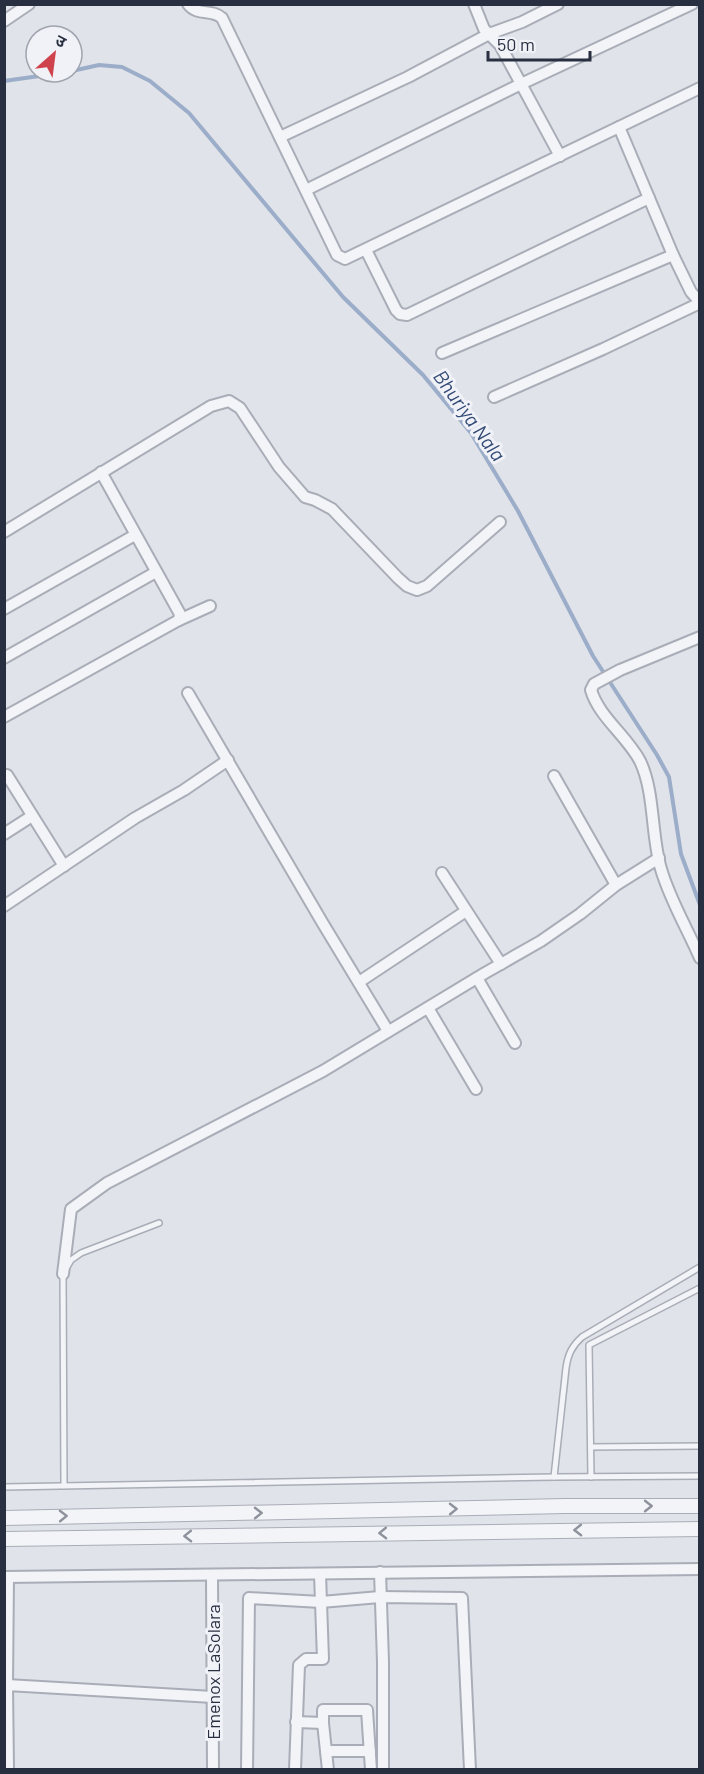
<svg xmlns="http://www.w3.org/2000/svg" width="704" height="1774" font-family="Barlow,'Noto Sans Devanagari',sans-serif">
  <style>
    .lines { fill: none; stroke-linecap: round; stroke-linejoin: round }
    .stream { stroke: #9badc9; stroke-width: 4 }
    .service-casing { stroke: #a9adb7; stroke-width: 8 }
    .minor-casing { stroke: #a9adb7; stroke-width: 14 }
    .tertiary-casing { stroke: #a9adb7; stroke-width: 16 }
    .service { stroke: #f3f4f7; stroke-width: 5 }
    .minor { stroke: #f3f4f7; stroke-width: 10 }
    .tertiary { stroke: #f3f4f7; stroke-width: 14 }
    .oneway { stroke: #8e929c }
    .labels { text-anchor: middle; dominant-baseline: central; stroke-width: 6; stroke-linejoin: round; paint-order: stroke }
    .street-label { font-size: 18px; fill: #282f41; stroke: #f0f2f7 }
    .water-label { font-size: 20px; font-style: italic; fill: #324a75; stroke: #f0f2f7 }
  </style>
  <rect width="100%" height="100%" fill="#e0e3e9"/>
  <g class="lines">
    <g class="stream">
      <path d="M72,71L99,65L122,67L150,81L189,113L343,297L423,375L471,433L518,511L593,656L657,755L669,777L681,854L700,905"/>
      <path d="M4,81L68,72"/>
    </g>
    <g class="service-casing">
      <g id="service">
        <path d="M591,1447L700,1446"/>
        <path d="M554,1477L566,1368C568,1354 572,1346 582,1337L700,1267"/>
        <path d="M591,1477L589,1345L700,1288"/>
        <path d="M64,1486L63,1274L71,1260L81,1253L159,1223"/>
        <path d="M4,1487L554,1477L700,1476"/>
      </g>
    </g>
    <g class="minor-casing">
      <g id="minor">
        <path d="M188,4C198,17 211,8 222,18L337,255L345,259L700,88"/>
        <path d="M474,4L484,29L500,45L560,156"/>
        <path d="M4,21L29,4"/>
        <path d="M619,127L673,255L691,292L700,302"/>
        <path d="M280,137L408,77L489,34L522,22L558,4"/>
        <path d="M306,190L521,84L692,4"/>
        <path d="M366,250L396,310L400,314L407,315L649,198"/>
        <path d="M442,353L673,255"/>
        <path d="M494,397L603,349L700,303"/>
        <path d="M4,532L211,406L229,401L240,408L279,467L305,497L315,500L332,509L398,578L407,586L417,590L427,586L500,522"/>
        <path d="M4,609L135,535"/>
        <path d="M179,620L210,606"/>
        <path d="M700,637L620,670L594,684L591,690C599,717 627,736 640,761C655,792 651,836 661,869C670,900 687,928 700,958"/>
        <path d="M4,658L156,572"/>
        <path d="M188,693L322,922L388,1031"/>
        <path d="M4,717L179,620L180,614L101,472"/>
        <path d="M7,775L64,866"/>
        <path d="M554,776L616,885"/>
        <path d="M4,834L32,816"/>
        <path d="M442,873L501,964"/>
        <path d="M4,906L135,818L184,790L228,760"/>
        <path d="M477,978L515,1043"/>
        <path d="M359,982L466,911"/>
        <path d="M428,1008L476,1089"/>
        <path d="M63,1274L71,1209L107,1183L323,1071L485,973L541,941L580,914L616,885L659,858"/>
        <path d="M380,1572L383,1662V1770"/>
        <path d="M212,1575L213,1770"/>
        <path d="M4,1577L700,1569"/>
        <path d="M7,1685L8,1577"/>
        <path d="M296,1722L323,1723"/>
        <path d="M326,1751H370"/>
        <path d="M8,1770L7,1685L213,1697"/>
        <path d="M247,1770L249,1598L321,1602L380,1597L462,1598L470,1770"/>
        <path d="M295,1770L299,1665L306,1659H323L320,1574"/>
        <path d="M328,1770L323,1723V1710H367L371,1770"/>
      </g>
    </g>
    <g class="tertiary-casing">
      <g id="tertiary">
        <path d="M4,1518L565,1506H700"/>
        <path d="M4,1539L700,1529"/>
      </g>
    </g>
    <use href="#service" class="service"/>
    <use href="#minor" class="minor"/>
    <use href="#tertiary" class="tertiary"/>
  </g>
  <defs><path id="oneway-chevron" d="M-2-3.5L2.5 0L-2 3.5" fill="none" stroke-width="1.6" stroke-linecap="round" stroke-linejoin="round" transform="scale(1.5)"/></defs>
  <g class="oneway">
    <use href="#oneway-chevron" transform="translate(648 1506)"/>
    <use href="#oneway-chevron" transform="translate(453 1509) rotate(-1)"/>
    <use href="#oneway-chevron" transform="translate(258 1513) rotate(-1)"/>
    <use href="#oneway-chevron" transform="translate(63 1516) rotate(-1)"/>
    <use href="#oneway-chevron" transform="translate(578 1530) rotate(179)"/>
    <use href="#oneway-chevron" transform="translate(383 1533) rotate(179)"/>
    <use href="#oneway-chevron" transform="translate(188 1536) rotate(179)"/>
  </g>
  <g class="labels">
    <g class="street-label">
      <text transform="translate(213 1672) rotate(-90)">Emenox LaSolara</text>
    </g>
    <g class="water-label">
      <text transform="translate(470 415) rotate(54)">Bhuriya Nala</text>
    </g>
  </g>
  <rect width="704" height="1774" fill="none" stroke="#282f41" stroke-width="12"/>
  <g transform="translate(54 54) rotate(28)"><circle r="28" fill="#f0f2f7" stroke="#a0a4ae" stroke-width="1.5"/>
  <path d="M0-4.5L10 22L0 15L-10 22Z" fill="#cf444c"/>
  <text y="-9" font-size="16" font-weight="bold" text-anchor="middle" fill="#282f41">उ</text>
  </g>
  <path d="M488 51v9h102v-9" fill="none" stroke="#282f41" stroke-width="3"/>
  <text x="497" y="51" font-size="18" fill="#282f41" stroke="#f0f2f7" stroke-width="4.5" paint-order="stroke">50 m</text>
</svg>
